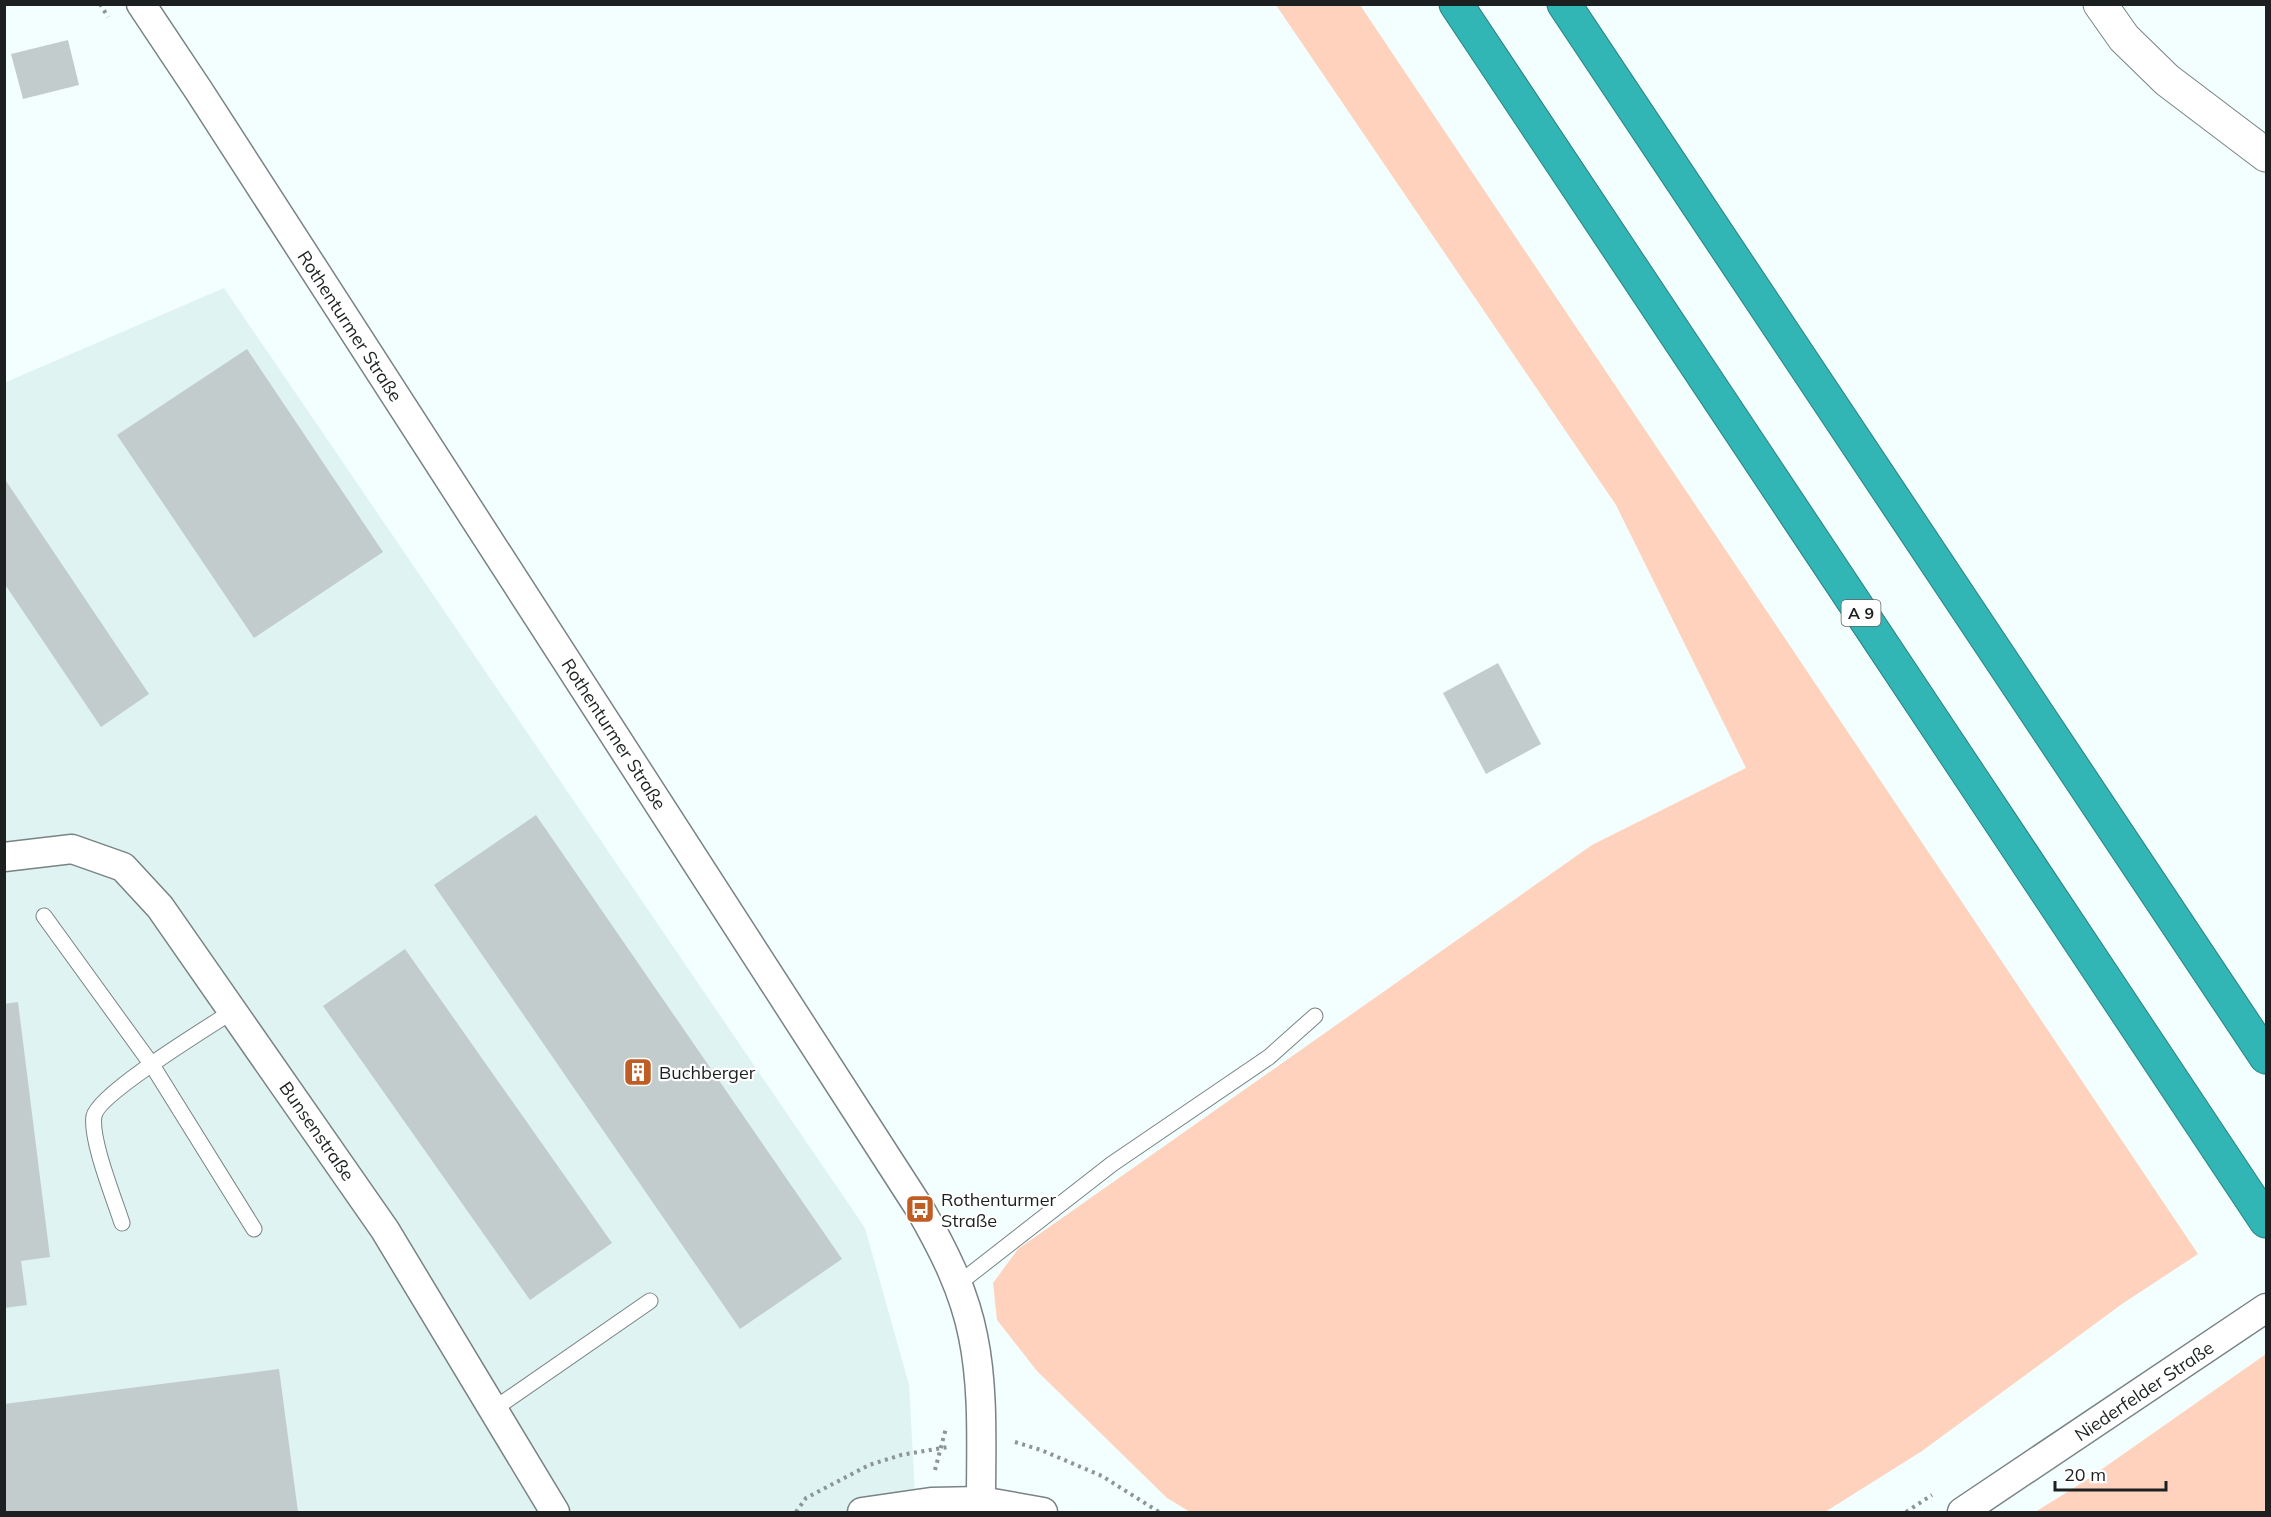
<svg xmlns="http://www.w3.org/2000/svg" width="2271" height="1517" font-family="Mulish,sans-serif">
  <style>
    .built { fill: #def3f2 }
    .green { fill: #fed2bd }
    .building { fill: #c2cccc }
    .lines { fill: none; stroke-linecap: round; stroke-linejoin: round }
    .service-casing { stroke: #798383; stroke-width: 17 }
    .minor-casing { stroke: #798383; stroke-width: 31 }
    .tertiary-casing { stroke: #798383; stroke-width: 35 }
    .motorway-casing { stroke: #2a8281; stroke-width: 35 }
    .path { stroke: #8c9494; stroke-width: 4; stroke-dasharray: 3 4.5; stroke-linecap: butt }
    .service { stroke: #fff; stroke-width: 15 }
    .minor { stroke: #fff; stroke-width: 28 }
    .tertiary { stroke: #fff; stroke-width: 33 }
    .motorway { stroke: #32b6b5; stroke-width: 33 }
    .labels { text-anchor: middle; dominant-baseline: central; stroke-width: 4.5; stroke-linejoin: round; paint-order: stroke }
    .shield { fill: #fff; stroke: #606363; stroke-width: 1.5 }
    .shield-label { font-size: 16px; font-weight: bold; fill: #1c2020 }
    .street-label { font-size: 18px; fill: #1c2020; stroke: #fff }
    .poi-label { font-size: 18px; fill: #1c2020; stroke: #fff; text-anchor: start }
  </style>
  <rect width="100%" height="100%" fill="#f3fefe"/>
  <path class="built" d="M224,288L865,1228L909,1385L916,1512H5L4,383Z"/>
  <g class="green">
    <path d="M1276,5H1360L2198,1254L2122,1304L1922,1451L1825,1512H1190L1167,1498L1037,1371L997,1320L993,1283L1018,1249L1592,845L1746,768L1616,505Z"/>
    <path d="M2266,1354V1512H2035L2085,1481Z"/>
  </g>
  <g class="building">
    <path d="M68,40L79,85L23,99L11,54Z"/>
    <path d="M247,349L383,552L254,638L117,435Z"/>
    <path d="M4,478L149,694L101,727L4,583Z"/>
    <path d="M1498,663L1541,744L1486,774L1443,693Z"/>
    <path d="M536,815L842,1259L740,1329L434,885Z"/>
    <path d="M405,949L612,1243L530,1300L323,1006Z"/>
    <path d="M18,1002L50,1257L21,1261L27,1305L4,1308V1004Z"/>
    <path d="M279,1369L298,1512H4V1404Z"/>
  </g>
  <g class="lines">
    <g class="service-casing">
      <g id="service">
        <path d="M44,916L152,1065L254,1229"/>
        <path d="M122,1223C114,1198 90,1139 94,1116C98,1094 210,1026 233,1011"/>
        <path d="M958,1284L1112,1164L1269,1057L1315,1016"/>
        <path d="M494,1409L650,1301"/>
      </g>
    </g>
    <g class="minor-casing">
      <g id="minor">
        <path d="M141,4L199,91L920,1209C943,1249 964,1290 973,1336C984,1389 981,1447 981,1501"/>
        <path d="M4,857L72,849L123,867L160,907L385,1230L555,1512"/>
        <path d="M862,1512L931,1502L981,1501L1043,1512"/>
        <path d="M1962,1512L2266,1308"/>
      </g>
    </g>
    <g class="tertiary-casing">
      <path id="tertiary" d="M2100,4L2124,38L2167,80L2266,155"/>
    </g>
    <g class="motorway-casing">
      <g id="motorway">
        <path d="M1456,4L2266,1221"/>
        <path d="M1564,4L2266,1057"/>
      </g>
    </g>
    <g class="path">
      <path d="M100,4L108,17"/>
      <path d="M1015,1442L1041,1450L1102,1476L1159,1512"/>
      <path d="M935,1470L946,1428"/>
      <path d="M796,1512L806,1498L869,1465L901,1455L948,1447"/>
      <path d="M1906,1512L1932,1495"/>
    </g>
    <use href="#service" class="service"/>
    <use href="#minor" class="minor"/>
    <use href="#tertiary" class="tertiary"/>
    <use href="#motorway" class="motorway"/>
  </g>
  <defs>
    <g id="building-square" transform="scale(1.5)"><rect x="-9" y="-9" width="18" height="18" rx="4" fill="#c05d25" stroke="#fff"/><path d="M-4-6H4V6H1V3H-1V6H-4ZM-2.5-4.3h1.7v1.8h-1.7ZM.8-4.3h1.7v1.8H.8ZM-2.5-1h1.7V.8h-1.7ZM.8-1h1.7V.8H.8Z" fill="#fff"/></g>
    <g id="bus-square" transform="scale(1.5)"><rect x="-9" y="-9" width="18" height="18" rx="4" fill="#c05d25" stroke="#fff"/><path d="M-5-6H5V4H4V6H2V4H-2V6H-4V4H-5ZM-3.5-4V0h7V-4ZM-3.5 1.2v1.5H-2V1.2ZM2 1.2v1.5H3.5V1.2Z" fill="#fff"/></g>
  </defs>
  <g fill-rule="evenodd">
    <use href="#building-square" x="638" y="1072"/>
    <use href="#bus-square" x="920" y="1209"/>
  </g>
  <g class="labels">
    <rect class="shield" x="1841.5" y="600" width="39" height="26" rx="4.5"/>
    <g class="shield-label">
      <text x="1861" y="613">A 9</text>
    </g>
    <g class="street-label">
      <text transform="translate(350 326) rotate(57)">Rothenturmer Straße</text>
      <text transform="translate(614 734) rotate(57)">Rothenturmer Straße</text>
      <text transform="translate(317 1131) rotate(55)">Bunsenstraße</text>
      <text transform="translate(2144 1391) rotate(-34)">Niederfelder Straße</text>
    </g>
    <g class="poi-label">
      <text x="659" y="1072">Buchberger</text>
      <text x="941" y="1199">Rothenturmer<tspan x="941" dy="21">Straße</tspan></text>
    </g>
  </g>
  <rect width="2271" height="1517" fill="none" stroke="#1c2020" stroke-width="12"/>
  <path d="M2055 1481v9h111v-9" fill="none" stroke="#1c2020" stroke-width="3"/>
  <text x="2064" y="1481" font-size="18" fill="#1c2020" stroke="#ffffff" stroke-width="4.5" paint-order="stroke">20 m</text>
</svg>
